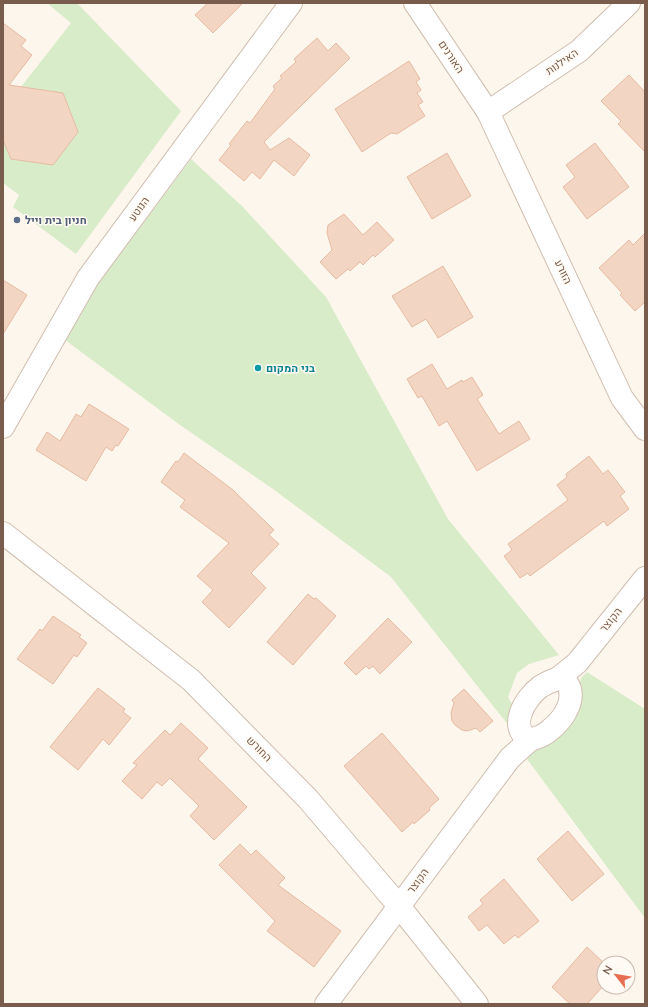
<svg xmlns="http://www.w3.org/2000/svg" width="648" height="1007" font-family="'Nunito Sans',Heebo,sans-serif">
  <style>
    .green { fill: #d8ecc9 }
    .building { fill: #f3d5c3; stroke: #e6bba3 }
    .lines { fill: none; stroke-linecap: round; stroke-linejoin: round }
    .minor-casing { stroke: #d1beb0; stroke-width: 24 }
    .tertiary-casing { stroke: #d1beb0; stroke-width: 24 }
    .minor { stroke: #fff; stroke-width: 22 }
    .tertiary { stroke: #fff; stroke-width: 22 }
    .service-dot { fill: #5c6f8a; stroke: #fffaf3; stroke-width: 1.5 }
    .culture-dot { fill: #0f9aa8; stroke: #fffaf3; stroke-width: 1.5 }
    .labels { text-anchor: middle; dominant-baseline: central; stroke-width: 3; stroke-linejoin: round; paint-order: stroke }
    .street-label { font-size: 11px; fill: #7a5c4d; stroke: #fffaf3 }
    .service-label { font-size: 11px; font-weight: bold; fill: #4e5e75; stroke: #fffaf3; text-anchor: start }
    .culture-label { font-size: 11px; font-weight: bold; fill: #0d838f; stroke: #fffaf3; text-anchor: start }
  </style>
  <rect width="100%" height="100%" fill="#fdf6ec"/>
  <g class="green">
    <path d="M47,3H77L181,111L76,254L13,207L19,195L3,183V140L11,159L52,165L78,132L63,93L21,87L71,23Z"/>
    <path d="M191,159L242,206L326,297L448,519L559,655L529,664L517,673L508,697L514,708L509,726L391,577L273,489L180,425L65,340L96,286Z"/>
    <path d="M587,672L645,709V918L527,759L536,750L547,744L578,691L581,678Z"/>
  </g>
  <g class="building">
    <path d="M208,3H243L213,33L195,15Z"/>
    <path d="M3,23L26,40L21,46L32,55L9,85L63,93L78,132L53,165L11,159L3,140Z"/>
    <path d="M317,38L328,51L336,43L350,58L264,142L270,150L289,138L310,155L294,176L274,160L260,179L252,172L244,181L219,160L231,145L229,144L247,121L250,123L275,89L273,86L282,78L280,76L296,62L294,59Z"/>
    <path d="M409,61L420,79L416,82L421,90L417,93L423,102L418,105L425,116L397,134L391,133L362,152L335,109Z"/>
    <path d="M629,75L645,92V152L618,124L621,121L601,101Z"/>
    <path d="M595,143L629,187L587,219L563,187L575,177L566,165Z"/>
    <path d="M447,153L471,196L432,219L407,177Z"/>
    <path d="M344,214L363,235L377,222L394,240L375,257L373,255L363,265L360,262L350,271L348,269L336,279L320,262L332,250L327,233L328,225Z"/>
    <path d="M645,233V302L635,311L620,295L622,293L599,268L629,240L633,245Z"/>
    <path d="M443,266L473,317L438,338L426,319L412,327L392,296Z"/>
    <path d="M3,280L27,295L3,334Z"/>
    <path d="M432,364L447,389L462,380L463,382L472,377L483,395L477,399L499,434L519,421L530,439L477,471L447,421L439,426L422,396L418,398L407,379Z"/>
    <path d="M89,404L129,429L118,446L116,445L112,451L106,447L86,481L36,450L47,432L60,441L76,414L81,417Z"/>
    <path d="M184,453L233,490L274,530L269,535L279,544L251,573L266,588L229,628L202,602L213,590L197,576L229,543L180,507L185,500L161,482L176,461L178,462Z"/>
    <path d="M589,456L603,474L608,470L625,492L620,496L629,509L607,526L604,521L530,576L528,573L520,578L504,556L512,550L508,544L568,500L557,485L567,477L566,474Z"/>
    <path d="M308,594L314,599L316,598L336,616L293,665L267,642Z"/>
    <path d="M53,616L81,635L79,637L87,643L77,657L74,655L53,684L17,659L40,629L42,631Z"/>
    <path d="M388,618L412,642L380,674L373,666L369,669L366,666L356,675L344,663Z"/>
    <path d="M98,688L125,709L123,712L131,718L109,745L103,739L78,770L50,747Z"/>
    <path d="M464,689L493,721L480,732L476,728L467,731L462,730L455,725L452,721L451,713L454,703L452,700Z"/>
    <path d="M181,723L208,748L198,759L247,807L214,840L190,816L199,806L170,778L162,786L157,782L142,799L122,781L137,765L133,763L165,730L170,735Z"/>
    <path d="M382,733L439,799L429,808L430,810L414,824L413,822L402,832L344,766Z"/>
    <path d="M568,831L604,874L572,901L537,859Z"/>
    <path d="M240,844L251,855L256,850L285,878L278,885L341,931L314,967L267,931L275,921L219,865Z"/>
    <path d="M504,879L539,921L518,938L515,935L504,944L487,925L479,931L468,917L483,904L480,900Z"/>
    <path d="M587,947L604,963V985L587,1004H570L552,987Z"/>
  </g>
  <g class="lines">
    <g class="minor-casing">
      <g id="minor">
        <path d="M488,112L579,51L629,3"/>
        <path d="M3,427L88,278L291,3"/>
        <path d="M557,679L565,680C579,697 564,719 550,730C545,735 537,738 530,740C507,728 525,698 540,687C546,683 551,681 557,679Z"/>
        <path d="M557,679L577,663L645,578"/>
        <path d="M326,1004L510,758L530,740"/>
      </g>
    </g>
    <g class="tertiary-casing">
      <g id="tertiary">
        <path d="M415,3L488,112L622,398L645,429"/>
        <path d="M3,533L191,680L308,799L399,906L477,1004"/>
      </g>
    </g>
    <use href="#minor" class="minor"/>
    <use href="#tertiary" class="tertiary"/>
  </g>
  <circle class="service-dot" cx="17" cy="220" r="4"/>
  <circle class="culture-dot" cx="258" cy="368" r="4"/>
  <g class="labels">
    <g class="street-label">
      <text transform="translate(451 57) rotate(56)">האורנים</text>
      <text transform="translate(562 62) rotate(-35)">האילנות</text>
      <text transform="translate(139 209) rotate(-54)">הנוטע</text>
      <text transform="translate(563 272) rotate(65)">הזורע</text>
      <text transform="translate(611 620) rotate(-51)">הקוצר</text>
      <text transform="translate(259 749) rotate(45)">החורש</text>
      <text transform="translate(418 881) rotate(-53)">הקוצר</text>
    </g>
    <g class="service-label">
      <text x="25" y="220">חניון בית וייל</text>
    </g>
    <g class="culture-label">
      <text x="266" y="368">בני המקום</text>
    </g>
  </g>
  <rect width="648" height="1007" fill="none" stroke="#7a5c4d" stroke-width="8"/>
  <g transform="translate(616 975) rotate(301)"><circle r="19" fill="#fffaf3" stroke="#cabbb1"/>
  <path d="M0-3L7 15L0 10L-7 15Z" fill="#e76f51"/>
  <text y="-6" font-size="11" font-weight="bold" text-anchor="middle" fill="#7a5c4d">N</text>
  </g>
</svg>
